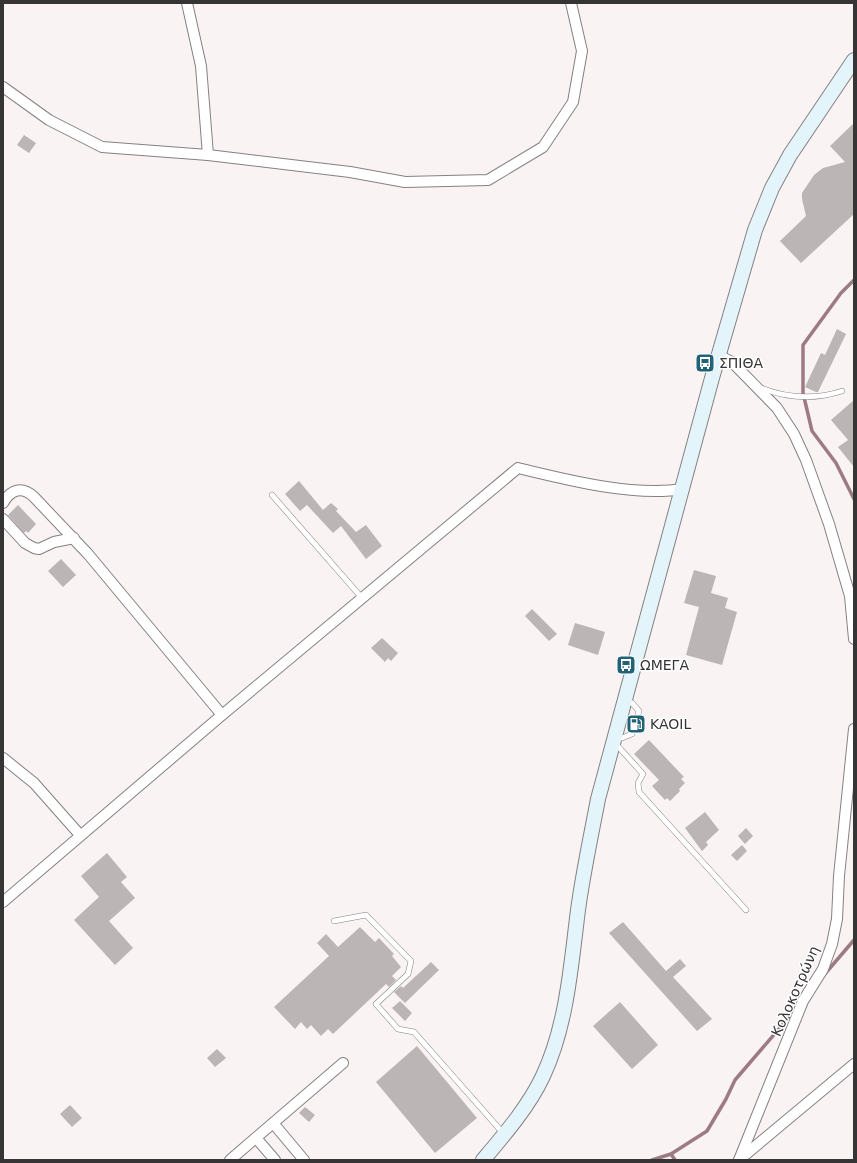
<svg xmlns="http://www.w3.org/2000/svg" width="857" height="1163" font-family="'DejaVu Sans',sans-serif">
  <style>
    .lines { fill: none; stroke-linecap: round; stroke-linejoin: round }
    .stream { stroke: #9e7b84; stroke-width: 3.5 }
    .building { fill: #bbb5b6 }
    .lane-casing { stroke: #868081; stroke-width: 6 }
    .street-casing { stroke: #868081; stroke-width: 12 }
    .secondary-casing { stroke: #868081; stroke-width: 16 }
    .lane { stroke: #fff; stroke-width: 5 }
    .street { stroke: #fff; stroke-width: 10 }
    .secondary { stroke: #e3f5fb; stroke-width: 14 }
    .labels { text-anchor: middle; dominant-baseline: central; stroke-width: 3; stroke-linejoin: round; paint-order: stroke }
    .poi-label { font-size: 14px; fill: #363434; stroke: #fff; text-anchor: start }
    .street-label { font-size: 14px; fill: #363434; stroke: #fff }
  </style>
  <rect width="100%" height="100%" fill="#f9f3f4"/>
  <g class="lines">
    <g class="stream">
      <path d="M854,280L841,293L803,345V393L812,431L836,463L854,499"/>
      <path d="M824,975L854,940"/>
      <path d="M671,1154L675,1160"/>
      <path d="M652,1160L671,1154L707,1131L726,1099L735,1080L796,1009"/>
    </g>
  </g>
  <g class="building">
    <path d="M854,123V214L801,263L780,241L806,216L802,199V193L814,175L823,168L845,162L830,146Z"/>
    <path d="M24,135L36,143L29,153L17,145Z"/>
    <path d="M837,329L846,334L818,392H816L805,387L821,353L825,355Z"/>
    <path d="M854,400V467L838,447L848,440L831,420Z"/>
    <path d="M299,481L323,510L331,503L338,509L336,511L356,532L366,525L382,546L366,559L341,526L333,533L307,505L300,511L285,494Z"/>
    <path d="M18,505L36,524L28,533L26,531L24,533L8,515Z"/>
    <path d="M61,559L76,575L63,587L48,571Z"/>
    <path d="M694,570L716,576L711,593L728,598L725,608L737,612L722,665L686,655L699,607L684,603Z"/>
    <path d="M532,609L557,634L549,641L525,616Z"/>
    <path d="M575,623L605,632L598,655L568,645Z"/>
    <path d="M382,638L398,653L391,661L388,658L385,662L371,648Z"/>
    <path d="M649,740L684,777L681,779L685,783L679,789L680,791L670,801L667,798L665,800L652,786L659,780L634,754Z"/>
    <path d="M705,812L719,830L706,842L708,845L702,851L685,828Z"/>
    <path d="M746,828L753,836L745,844L738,836Z"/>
    <path d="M742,845L747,851L737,861L731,855Z"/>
    <path d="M107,853L127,877L121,882L135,898L109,921L133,948L115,965L74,920L99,897L81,876Z"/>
    <path d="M623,922L666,971L680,959L686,966L673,977L712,1019L697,1031L609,933Z"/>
    <path d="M360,927L375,942L379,938L394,954L392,956L401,967L392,976L396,980L389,987L386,984L333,1034L328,1029L321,1036L311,1025L307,1029L301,1022L295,1029L274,1007L329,956L317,943L326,934L338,947Z"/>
    <path d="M431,962L439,970L405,1003L394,992L401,986L403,988Z"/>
    <path d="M400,1001L412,1013L405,1021L392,1008Z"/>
    <path d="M620,1002L658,1045L632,1069L593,1026Z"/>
    <path d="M417,1046L477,1118L435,1153L376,1082Z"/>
    <path d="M217,1049L226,1058L215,1067L207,1058Z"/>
    <path d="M70,1105L82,1118L72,1127L60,1114Z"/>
    <path d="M305,1107L315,1115L309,1122L299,1113Z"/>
  </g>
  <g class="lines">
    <g class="lane-casing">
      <g id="lane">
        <path d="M761,388C787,398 815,400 842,391"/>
        <path d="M272,495L362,598"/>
        <path d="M622,738L632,734L639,711L632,703"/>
        <path d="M615,743L643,774L638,783L639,792L746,910"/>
        <path d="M334,921L366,915L411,961L408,974L376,1004L398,1029L414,1032L503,1133"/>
      </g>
    </g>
    <g class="street-casing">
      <g id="street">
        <path d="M187,3L201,66L208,155"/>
        <path d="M3,87L49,120L102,147L208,155L350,172L405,182L488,180L543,147L573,102L582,51L571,3"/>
        <path d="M718,355L732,362L777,408L794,434L806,460L829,524L850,596L854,639"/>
        <path d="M3,503C11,489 22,486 34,497L88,554L222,715"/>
        <path d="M3,519L25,543L34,548L39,549L54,542L74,538"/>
        <path d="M3,758L34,783L80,835"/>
        <path d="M3,902L222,715L518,468C567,480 634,497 683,489"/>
        <path d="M273,1123L304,1160"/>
        <path d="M256,1138L275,1160"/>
        <path d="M230,1160L343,1063"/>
        <path d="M739,1160L803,1001L823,969L832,944L837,919L839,876L854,729"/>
        <path d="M739,1160L854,1064"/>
      </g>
    </g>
    <g class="secondary-casing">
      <path id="secondary" d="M483,1160C505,1134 529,1106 543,1076C567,1025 571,965 578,910C583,873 591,836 598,799L712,378L755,230L772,188L790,155L854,60"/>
    </g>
    <use href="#lane" class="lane"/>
    <use href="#street" class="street"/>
    <use href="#secondary" class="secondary"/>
  </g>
  <defs>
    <g id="bus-square" transform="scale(1)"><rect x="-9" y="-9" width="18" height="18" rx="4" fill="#216277" stroke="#fff"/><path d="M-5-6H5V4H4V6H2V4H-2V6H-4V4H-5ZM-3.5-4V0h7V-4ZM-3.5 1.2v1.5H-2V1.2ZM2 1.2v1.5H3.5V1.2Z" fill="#fff"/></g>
    <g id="fuel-square" transform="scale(1)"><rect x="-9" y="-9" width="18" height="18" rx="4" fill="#216277" stroke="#fff"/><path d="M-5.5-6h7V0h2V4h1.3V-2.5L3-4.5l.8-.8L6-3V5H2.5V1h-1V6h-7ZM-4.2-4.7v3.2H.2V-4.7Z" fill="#fff"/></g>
  </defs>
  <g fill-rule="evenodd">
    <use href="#bus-square" x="705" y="363"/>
    <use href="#bus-square" x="626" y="665"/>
    <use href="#fuel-square" x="636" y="724"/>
  </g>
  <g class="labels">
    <g class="poi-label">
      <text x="719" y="363">ΣΠΙΘΑ</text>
      <text x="640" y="665">ΩΜΕΓΑ</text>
      <text x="650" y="724">KAOIL</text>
    </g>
    <g class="street-label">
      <text transform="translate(795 991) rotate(-66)">Κολοκοτρώνη</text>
    </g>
  </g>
  <rect width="857" height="1163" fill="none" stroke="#363434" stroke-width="8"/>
</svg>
